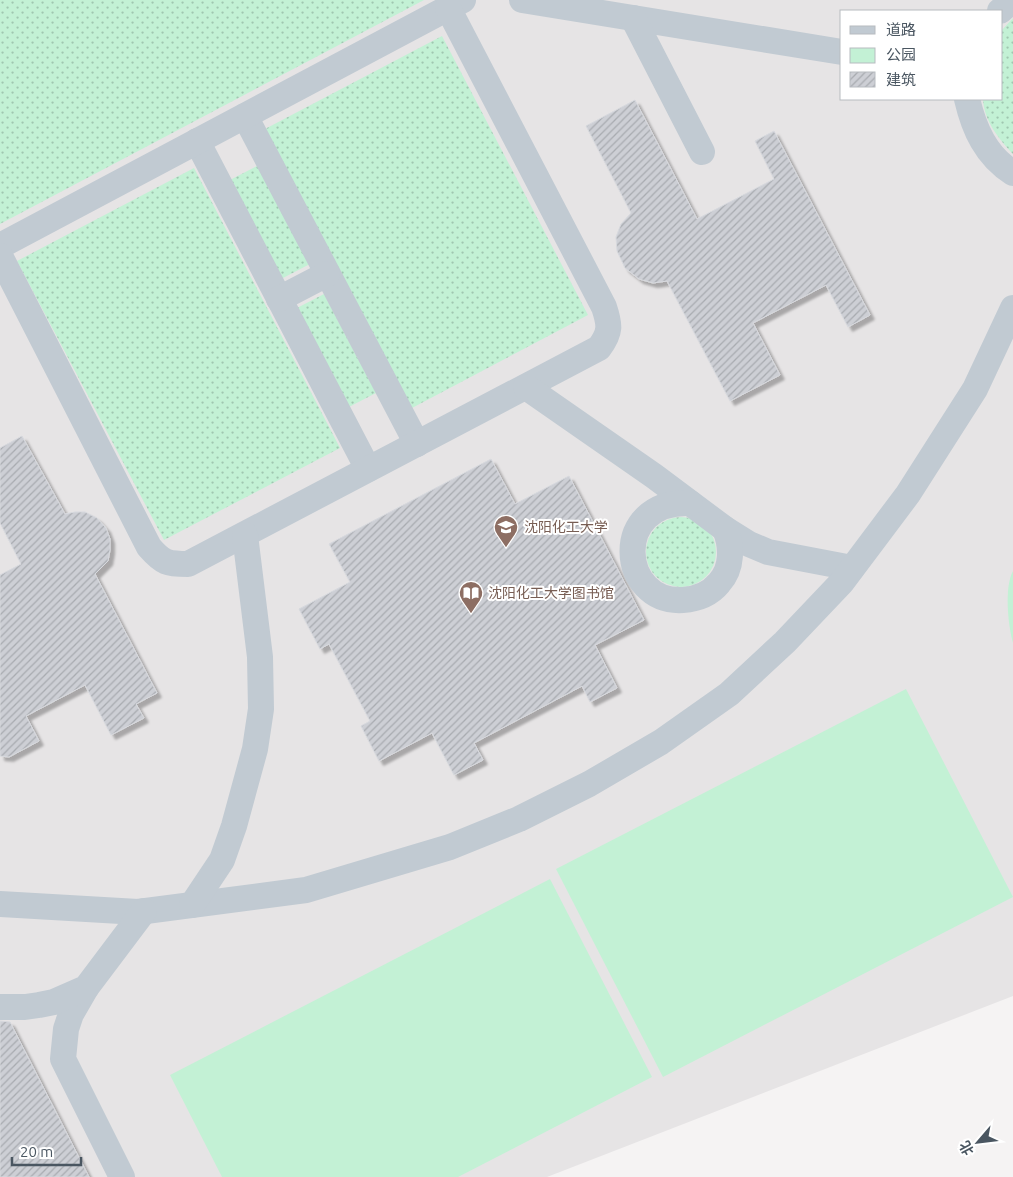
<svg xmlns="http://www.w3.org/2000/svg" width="1013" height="1177" font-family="Ubuntu,'Noto Sans SC',sans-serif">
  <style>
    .education { fill: #e6e4e5; fill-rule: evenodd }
    .grass { fill: url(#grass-dots) }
    .green { fill: #c3f1d5 }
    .building { fill: url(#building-hatch); stroke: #d7d9de; filter: url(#shadow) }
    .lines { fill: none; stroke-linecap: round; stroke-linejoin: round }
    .minor { stroke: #c1cad2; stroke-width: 26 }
    .labels { text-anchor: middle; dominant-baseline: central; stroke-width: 4; stroke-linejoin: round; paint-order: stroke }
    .education-label { font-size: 14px; fill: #785e54; stroke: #fff; text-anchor: start }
  </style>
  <defs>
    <pattern id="grass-dots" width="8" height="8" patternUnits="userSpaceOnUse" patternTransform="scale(1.25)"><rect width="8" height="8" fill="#c3f1d5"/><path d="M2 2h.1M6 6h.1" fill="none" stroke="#a0c6b0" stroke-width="1.8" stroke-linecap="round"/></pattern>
    <pattern id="building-hatch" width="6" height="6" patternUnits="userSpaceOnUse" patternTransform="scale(1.25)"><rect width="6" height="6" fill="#cdcfd5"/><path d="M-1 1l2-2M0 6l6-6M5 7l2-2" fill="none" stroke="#a8abb0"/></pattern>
    <filter id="shadow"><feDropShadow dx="4.5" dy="4.5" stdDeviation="1" flood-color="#0004"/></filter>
  </defs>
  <rect width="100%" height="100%" fill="#f5f3f3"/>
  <path class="education" d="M0,0H1013V996L547,1177H0ZM842,11H1002V99H842Z"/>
  <g class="grass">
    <path d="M0,0H424L0,224Z"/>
    <path d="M1013,18V154C999,139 984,121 983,99H1002V30Z"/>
    <path d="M442,36L588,315L412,408L265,129Z"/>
    <path d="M259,165L310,264L281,279L230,180Z"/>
    <path d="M194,168L340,448L164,540L17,261Z"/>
    <path d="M324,294L376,393L347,408L295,309Z"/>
    <circle cx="681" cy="552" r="35"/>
  </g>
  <g class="green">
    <path d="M1013,571V643C1008,626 1004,587 1013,571Z"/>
    <path d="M906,689L1013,897L663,1077L556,869Z"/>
    <path d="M550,879L652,1077L458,1177H222L170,1075Z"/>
  </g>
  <g class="building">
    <path d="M635,100L697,219L774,179L755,141L774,131L870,315L848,327L826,285L753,323L780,375L730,401L667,281L653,283L639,279L625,268L617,251L616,237L621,224L631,213L586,126Z"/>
    <path d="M22,436L65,514L75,512H85L97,518L106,528L110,539V550L108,561L95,574L157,693L136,704L144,718L111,735L85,685L26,716L39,741L9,757L0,756V575L21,564L0,523V448Z"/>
    <path d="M491,459L515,504L569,476L644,620L595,645L617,688L590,702L582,686L474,743L483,760L454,775L432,733L379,761L361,726L370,721L329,644L320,649L299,609L350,582L329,544Z"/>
    <path d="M0,1021L10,1022L89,1177H0Z"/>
  </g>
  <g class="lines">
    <g class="minor">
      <path d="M522,0L842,52"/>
      <path d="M1000,11L1013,0"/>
      <path d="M633,18L702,152"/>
      <path d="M967,99C974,129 986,156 1013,173"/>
      <path d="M245,116L417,444"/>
      <path d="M197,141L368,469"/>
      <path d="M0,246L463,0"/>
      <path d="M0,256L149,547C163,563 167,564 188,564L599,348C611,332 610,325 604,307L448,8"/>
      <path d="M279,299L327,274"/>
      <path d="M526,387L654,476L725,529L749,544L768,552L852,568"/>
      <path d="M690,503C610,500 619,604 683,600C697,599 710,594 719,583C733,568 732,546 725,529"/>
      <path d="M0,904L138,912L306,890L450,847L519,819L589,784L661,742L729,694L785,642L842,582L908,494L975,389L1013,308"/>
      <path d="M192,905L222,860L234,826L255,749L261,709L260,657L245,535"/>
      <path d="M86,988L71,1014L66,1029L63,1059L122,1177"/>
      <path d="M0,1007H25L39,1005L54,1002L86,988L144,911"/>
    </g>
  </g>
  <defs>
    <g id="university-pin" transform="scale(1.25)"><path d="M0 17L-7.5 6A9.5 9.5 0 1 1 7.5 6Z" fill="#8d6e63" stroke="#fff"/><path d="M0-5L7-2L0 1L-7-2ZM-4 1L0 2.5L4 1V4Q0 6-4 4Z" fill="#fff"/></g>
    <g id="library-pin" transform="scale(1.25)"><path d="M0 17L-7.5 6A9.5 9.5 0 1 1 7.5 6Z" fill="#8d6e63" stroke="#fff"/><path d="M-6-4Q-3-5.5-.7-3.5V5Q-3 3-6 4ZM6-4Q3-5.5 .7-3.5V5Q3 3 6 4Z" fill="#fff"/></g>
  </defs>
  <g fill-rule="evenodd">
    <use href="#university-pin" x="506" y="527"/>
    <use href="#library-pin" x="471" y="593"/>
  </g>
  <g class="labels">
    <g class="education-label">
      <text x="524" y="527">沈阳化工大学</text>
      <text x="488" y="593">沈阳化工大学图书馆</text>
    </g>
  </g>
  <rect x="840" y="10" width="162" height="90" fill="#ffffff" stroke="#b7bbc0"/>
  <rect x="850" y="26" width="25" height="8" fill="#c1cad2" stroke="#b7bbc0"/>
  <text x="886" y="35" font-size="15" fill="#4a5661">道路</text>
  <rect x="850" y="48" width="25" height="15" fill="#c3f1d5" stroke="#b7bbc0"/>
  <text x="886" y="60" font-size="15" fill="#4a5661">公园</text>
  <rect x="850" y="72" width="25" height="15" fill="url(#building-hatch)" stroke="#b7bbc0"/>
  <text x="886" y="85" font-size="15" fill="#4a5661">建筑</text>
  <g transform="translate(978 1142) rotate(242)" stroke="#ffffff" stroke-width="4" paint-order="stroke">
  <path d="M0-4L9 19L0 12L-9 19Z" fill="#4a5661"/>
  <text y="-8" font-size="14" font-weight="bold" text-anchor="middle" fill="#4a5661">北</text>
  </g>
  <path d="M12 1157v8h69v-8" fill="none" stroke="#4a5661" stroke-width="2.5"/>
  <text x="20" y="1157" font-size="15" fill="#4a5661" stroke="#ffffff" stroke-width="4" paint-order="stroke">20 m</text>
</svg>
